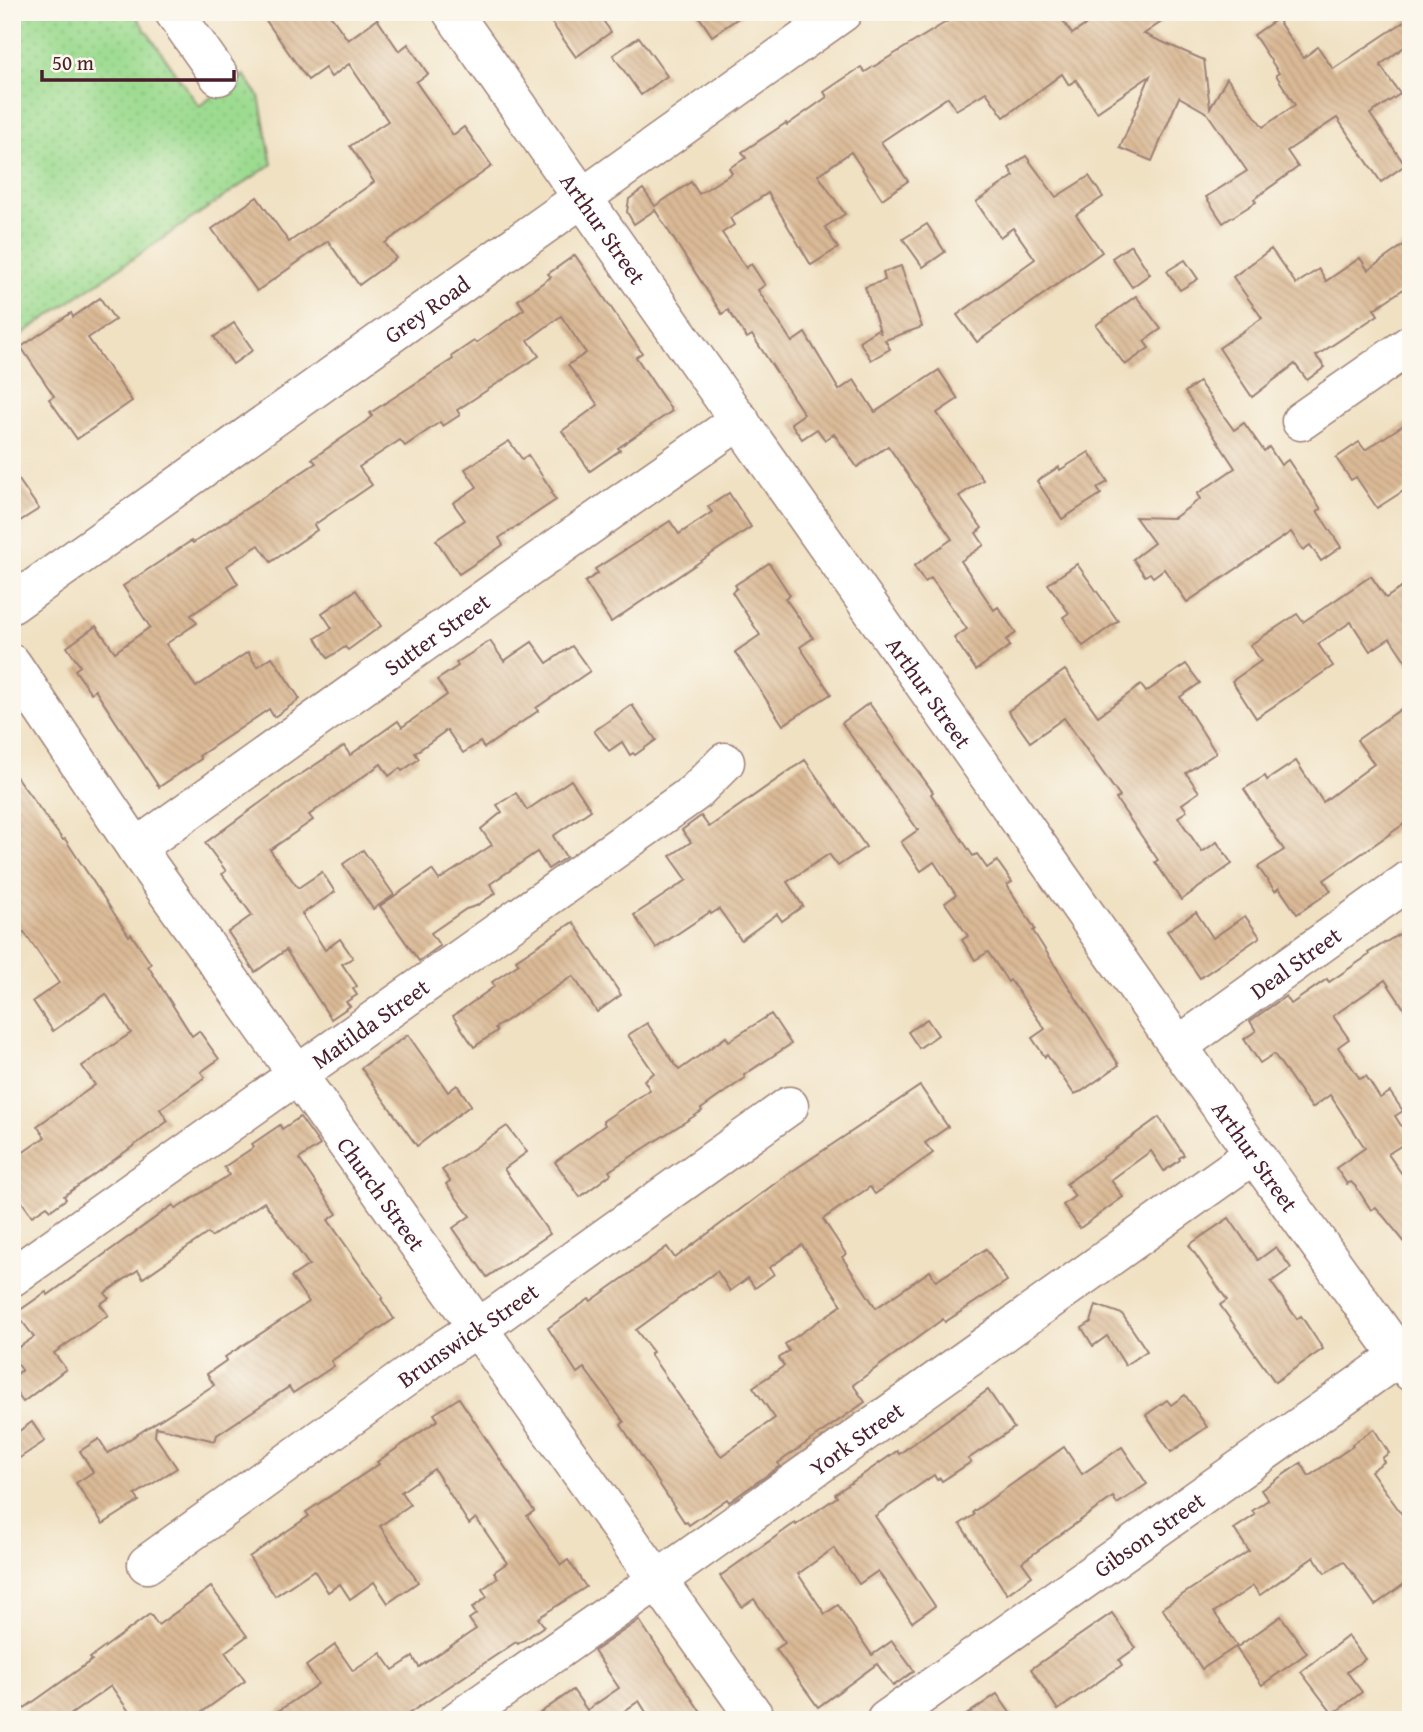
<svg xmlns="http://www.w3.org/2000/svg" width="1423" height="1732" font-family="'Gentium Book Plus',serif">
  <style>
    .park { fill: url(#park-dots); stroke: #747d5e; stroke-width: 2 }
    .building { fill: url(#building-back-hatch); fill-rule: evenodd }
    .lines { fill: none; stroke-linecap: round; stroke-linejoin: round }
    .minor-casing { stroke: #9d8077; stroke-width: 41 }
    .minor { stroke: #fff; stroke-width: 38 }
    .labels { text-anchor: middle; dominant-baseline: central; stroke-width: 6; stroke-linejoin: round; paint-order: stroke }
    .street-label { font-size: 23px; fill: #4a1f2b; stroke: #fbf7ec }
  </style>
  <defs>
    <pattern id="park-dots" width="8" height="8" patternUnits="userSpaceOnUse" patternTransform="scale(1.75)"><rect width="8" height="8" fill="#9ddb91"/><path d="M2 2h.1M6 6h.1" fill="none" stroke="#89bc7d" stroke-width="1.8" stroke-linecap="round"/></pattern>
    <pattern id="building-back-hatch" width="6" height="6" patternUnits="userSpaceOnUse" patternTransform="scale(1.75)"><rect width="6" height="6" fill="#daba96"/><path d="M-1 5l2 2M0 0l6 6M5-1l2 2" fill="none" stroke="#bd9f81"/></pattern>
  </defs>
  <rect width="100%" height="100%" fill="#fbf7ec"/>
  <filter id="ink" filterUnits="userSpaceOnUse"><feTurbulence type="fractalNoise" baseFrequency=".0143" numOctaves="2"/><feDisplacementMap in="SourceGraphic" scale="14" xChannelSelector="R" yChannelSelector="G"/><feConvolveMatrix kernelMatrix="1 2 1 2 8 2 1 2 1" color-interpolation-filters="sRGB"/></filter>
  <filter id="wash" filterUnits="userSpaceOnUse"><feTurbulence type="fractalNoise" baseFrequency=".00686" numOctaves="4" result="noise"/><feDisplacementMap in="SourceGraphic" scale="28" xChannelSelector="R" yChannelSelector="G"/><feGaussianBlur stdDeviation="1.57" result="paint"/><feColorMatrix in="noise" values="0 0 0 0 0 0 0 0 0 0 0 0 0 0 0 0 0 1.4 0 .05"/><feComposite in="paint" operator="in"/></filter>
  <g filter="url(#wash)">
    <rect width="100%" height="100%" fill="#f0e1c3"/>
    <path class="park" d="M12,12H133L199,106L244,75L259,96L272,164L12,341Z"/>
    <g id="blocks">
      <g class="building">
        <path d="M260,12H328L348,40L377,19L399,51L408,44L428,74L416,82L453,135L464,127L492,166L385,243L396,258L359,285L328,241L257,291L212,229L257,197L289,242L374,182L350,146L388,121L349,64L331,77L325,68L308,80Z"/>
        <path d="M544,12H597L611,32L576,57Z"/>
        <path d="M696,12H747L712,36Z"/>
        <path d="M946,12H1057L1072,34L1105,12H1176L1144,34L1204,60L1210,108L1227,78L1263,127L1295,105L1276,75L1279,73L1254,35L1277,19L1303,58L1318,47L1333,69L1411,17V42L1380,65L1400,94L1370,114L1405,165L1381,182L1337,118L1287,151L1298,167L1254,199L1256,202L1223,223L1206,197L1247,171L1207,113L1179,97L1152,161L1120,148L1150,76L1097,112L1076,80L1069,85L1062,74L1004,117L986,92L956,110L948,97L881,142L908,181L882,199L851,152L818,175L845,214L825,227L838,248L811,265L768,193L730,218L734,225L722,233L746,268L751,264L765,285L758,290L792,342L805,333L839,390L854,380L875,412L939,370L958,399L937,413L983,480L959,496L982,528L976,533L984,545L961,561L994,610L998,607L1016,633L1006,640L1010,646L976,670L954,638L967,629L931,578L925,582L914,566L952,539L888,446L857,467L834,434L825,440L817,429L802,439L791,423L804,414L752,335L747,338L728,310L722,314L655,210L634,224L627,212L629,199L643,189L655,206L691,182L699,194L732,173L729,168L746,158L742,152L786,123L787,125L827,97L824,92L861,67L865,72L951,19Z"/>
        <path d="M639,37L667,76L641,95L613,55Z"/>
        <path d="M1026,156L1056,197L1089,176L1103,197L1076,215L1102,252L977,342L957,315L1035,259L1013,228L1000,237L976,202L1014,176L1009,168Z"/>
        <path d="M927,224L945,252L923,267L903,239Z"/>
        <path d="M1411,240V284L1374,309L1378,315L1316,356L1325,367L1307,380L1295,364L1252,397L1219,348L1262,318L1233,277L1271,249L1296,284L1319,269L1326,281L1360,258L1368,270Z"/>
        <path d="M1131,245L1150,274L1132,287L1112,258Z"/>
        <path d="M575,255L642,353L636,357L672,411L618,448L620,450L590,471L562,431L598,405L568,365L586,353L561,316L528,340L539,356L457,410L460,415L443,426L440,422L405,446L400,440L359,467L372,485L314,525L317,530L271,562L259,545L227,566L238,584L191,615L197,623L166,644L196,687L248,652L257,667L272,657L300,699L274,717L269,709L199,756L201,759L159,787L95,690L91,693L75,670L80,666L67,647L96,626L115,652L150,627L123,586L191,541L193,543L316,463L312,459L365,422L372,416L370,413L453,359L452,356L474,341L476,343L524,309L518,300L551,277L548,274Z"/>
        <path d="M1185,260L1198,279L1180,290L1167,271Z"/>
        <path d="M901,266L922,327L885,340L890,349L871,360L859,341L878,329L881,334L865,287L885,280L883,272Z"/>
        <path d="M1136,296L1161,329L1144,341L1149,348L1125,365L1096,325Z"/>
        <path d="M100,298L115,320L88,338L132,401L77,439L49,399L54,396L21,347L71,313L73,317Z"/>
        <path d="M234,323L253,350L233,364L214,337Z"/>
        <path d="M1199,382L1234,430L1244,423L1264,451L1269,447L1281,465L1288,460L1321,509L1317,511L1341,547L1321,561L1310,545L1303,550L1291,532L1187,602L1164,569L1153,577L1150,573L1145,576L1133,559L1154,543L1135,517L1174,518L1200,499L1197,494L1235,468L1185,392Z"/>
        <path d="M1411,420V486L1377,508L1356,477L1351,480L1336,458L1359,442L1365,450Z"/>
        <path d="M509,441L522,459L528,455L553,492L551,493L556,500L499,538L503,545L459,574L436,540L465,520L453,503L477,487L465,469Z"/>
        <path d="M1089,452L1108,482L1097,488L1101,494L1062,519L1037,481L1059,467L1060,470Z"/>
        <path d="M12,470L39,509L12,526Z"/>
        <path d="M729,493L751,527L611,622L585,582L598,573L595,569L670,521L679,534L712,512L708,507Z"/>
        <path d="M769,563L790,595L785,598L813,638L800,647L831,694L783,725L735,652L760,635L732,592L737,588L735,585Z"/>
        <path d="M1077,564L1118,621L1083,646L1063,617L1069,613L1048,584Z"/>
        <path d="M1371,576L1386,598L1411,581V669L1390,638L1370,651L1351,622L1318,644L1333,666L1256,718L1232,681L1261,661L1250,645L1297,614L1303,622Z"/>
        <path d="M356,590L381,626L348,650L345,647L328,658L316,638L332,628L322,613Z"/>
        <path d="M490,641L504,661L532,642L547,663L572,646L590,671L536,708L538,711L484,748L480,742L463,753L447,730L415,753L419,759L402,771L400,768L389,776L381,764L309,815L313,820L270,850L298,888L322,872L335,892L302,914L325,950L340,939L353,958L342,964L357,986L353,989L357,995L346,1002L350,1006L331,1019L286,950L255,972L228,932L252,915L222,874L226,871L205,843L286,784L344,746L350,755L398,721L402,727L447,695L437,680L458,666L456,663Z"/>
        <path d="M1186,664L1200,683L1180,697L1216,753L1186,773L1199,792L1182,804L1187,811L1178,817L1202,852L1217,842L1232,864L1181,900L1155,862L1158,860L1116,799L1120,797L1064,718L1030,742L1008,711L1065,670L1098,716L1141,685L1146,692Z"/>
        <path d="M1411,702V819L1324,880L1331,891L1297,914L1279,888L1275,891L1258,867L1284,850L1244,789L1265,776L1267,780L1296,761L1323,802L1374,764L1357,740Z"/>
        <path d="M869,703L933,792L931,794L973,856L977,854L987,868L997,861L1012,882L1007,885L1035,929L1033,931L1119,1065L1082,1091L1074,1094L1047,1055L1045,1057L1032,1038L1045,1029L1010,980L1008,982L988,952L975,960L962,940L968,936L945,903L956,895L934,862L921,871L901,842L918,830L842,723Z"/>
        <path d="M632,705L656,740L635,755L633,753L630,755L622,742L609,751L594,731Z"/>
        <path d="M805,760L866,847L838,866L829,854L787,882L803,906L782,921L777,914L741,940L719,909L711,914L710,912L656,948L634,915L687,880L670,856L691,842L682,830L701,816L709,827Z"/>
        <path d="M12,771L63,840L65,839L129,936L131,934L151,964L148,966L192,1036L199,1031L219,1059L201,1072L205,1077L160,1109L168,1121L64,1196L66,1199L51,1210L47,1206L32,1216L12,1188V1160L45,1137L37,1126L95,1085L82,1066L131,1033L106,994L53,1031L33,1001L59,983L24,932L12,940Z"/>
        <path d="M571,780L591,810L553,836L566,857L548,869L537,852L490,884L496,893L476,906L466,909L431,933L440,946L419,961L380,906L432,870L439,880L492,845L481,829L502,812L497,805L516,793L527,810Z"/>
        <path d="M363,850L394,895L373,909L343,864Z"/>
        <path d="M1196,912L1213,938L1245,916L1260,937L1200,978L1167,931Z"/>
        <path d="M573,922L621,995L597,1012L573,976L495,1028L497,1031L474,1047L453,1016L495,986L492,982L519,964L516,960Z"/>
        <path d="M1411,927V1019L1385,980L1333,1016L1349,1039L1338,1047L1360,1079L1366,1076L1380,1098L1390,1092L1403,1111L1395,1116L1410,1140L1388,1154L1411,1187V1250L1376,1207L1371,1210L1357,1188L1351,1182L1347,1184L1336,1168L1365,1148L1330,1095L1312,1108L1274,1054L1260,1063L1244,1039L1256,1031L1250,1021L1286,996L1291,1004L1327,979L1329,982L1369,955L1368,953Z"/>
        <path d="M771,1014L791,1044L744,1075L745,1078L701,1109L702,1111L609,1171L611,1174L580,1197L555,1162L605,1125L603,1121L650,1090L644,1080L654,1073L628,1035L647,1023L679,1070L726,1037L729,1041Z"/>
        <path d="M927,1019L938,1035L919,1048L908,1032Z"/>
        <path d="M408,1035L448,1092L457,1085L471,1105L417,1146L361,1068Z"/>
        <path d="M920,1086L948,1127L925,1143L933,1153L875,1194L870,1187L823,1219L846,1254L842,1257L876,1308L930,1271L936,1281L986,1249L1007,1281L945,1322L943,1319L853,1385L865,1402L778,1463L780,1466L729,1502L727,1499L689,1525L687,1522L685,1523L621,1425L624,1422L584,1368L577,1373L548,1328L589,1299L591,1301L667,1247L675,1258L785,1176ZM802,1245L842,1305L785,1344L789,1351L779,1358L784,1366L753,1387L775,1418L721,1456L650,1354L653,1352L636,1330L717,1271L730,1291L748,1278L755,1288L774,1274L769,1268Z"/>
        <path d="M300,1117L320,1145L299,1159L337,1214L328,1220L383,1298L381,1299L394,1319L331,1361L334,1366L293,1393L289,1387L217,1435L215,1441L156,1427L155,1436L177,1468L135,1495L139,1501L103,1524L76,1483L93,1472L80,1451L99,1439L108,1453L214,1385L207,1374L227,1360L225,1357L309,1302L291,1277L309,1265L264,1202L211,1237L208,1233L143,1278L138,1270L105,1293L109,1298L100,1304L108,1315L54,1353L66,1369L23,1402L12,1387V1378L22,1370L12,1356V1352L34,1337L16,1313L46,1292L48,1295L173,1205L176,1209L229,1175L224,1167L254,1147L252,1144L280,1125L282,1129Z"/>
        <path d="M1159,1117L1184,1155L1179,1158L1180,1160L1164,1171L1151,1151L1111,1180L1123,1197L1080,1228L1063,1205L1075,1196L1066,1184Z"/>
        <path d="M507,1126L527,1152L504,1169L550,1234L487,1277L453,1228L470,1216L446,1184L450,1181L442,1170Z"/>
        <path d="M1229,1218L1258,1260L1276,1247L1291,1268L1271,1282L1297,1319L1301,1316L1323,1349L1275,1382L1220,1305L1227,1300L1189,1245Z"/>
        <path d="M1096,1305L1122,1314L1147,1351L1125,1365L1107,1336L1093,1346L1082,1328L1091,1322Z"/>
        <path d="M988,1390L1014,1428L968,1459L971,1462L942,1481L940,1478L937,1480L934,1475L875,1516L935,1606L912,1622L878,1571L859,1584L834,1548L798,1574L825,1614L838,1605L872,1655L892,1641L914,1671L893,1686L877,1664L818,1707L776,1649L785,1643L754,1599L742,1607L720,1576L795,1523L796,1525L837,1497L835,1494L897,1451L899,1454Z"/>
        <path d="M1185,1395L1207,1427L1171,1452L1146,1415L1167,1400L1171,1405Z"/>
        <path d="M459,1398L534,1511L527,1516L561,1565L568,1560L586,1587L538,1618L544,1626L518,1644L516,1642L399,1720H265L318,1684L306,1666L335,1645L353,1671L381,1653L393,1670L413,1657L419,1667L476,1629L469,1619L476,1614L472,1608L487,1597L482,1589L498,1578L494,1572L507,1563L476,1518L469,1524L434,1469L401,1492L410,1505L380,1526L418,1582L388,1603L374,1582L350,1599L340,1584L328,1592L314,1570L275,1596L249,1557L309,1516L306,1512L379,1464L377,1462L438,1420L434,1414Z"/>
        <path d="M32,1422L45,1441L12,1463V1436Z"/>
        <path d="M1374,1429L1389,1453L1382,1458L1384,1462L1371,1471L1411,1527V1579L1375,1605L1344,1561L1325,1573L1314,1557L1260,1595L1253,1586L1214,1612L1237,1646L1202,1669L1162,1608L1249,1551L1234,1529L1255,1515L1252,1511L1268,1500L1261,1490L1301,1463L1309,1476L1353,1446L1352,1444Z"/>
        <path d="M1064,1447L1082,1474L1122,1447L1147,1484L1117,1504L1113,1497L1022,1562L1032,1576L1007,1594L960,1524L974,1515L973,1512Z"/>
        <path d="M211,1587L247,1636L225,1652L245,1681L191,1720H135L111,1686L63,1720H12V1717L92,1660L90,1658L150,1614L158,1625Z"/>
        <path d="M1112,1613L1136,1648L1119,1660L1122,1665L1058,1710L1031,1669Z"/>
        <path d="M1281,1616L1307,1653L1262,1685L1236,1648Z"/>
        <path d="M639,1620L706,1720H651L639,1701L611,1720H530L573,1690L587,1710L619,1688L594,1651Z"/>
        <path d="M1348,1636L1365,1659L1347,1672L1362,1692L1333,1714L1301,1672Z"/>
        <path d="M997,1694L1015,1720H959Z"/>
      </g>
    </g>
  </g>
  <g filter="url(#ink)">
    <use href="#blocks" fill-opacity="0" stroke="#9d8077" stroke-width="2"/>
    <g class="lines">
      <g class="minor-casing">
        <g id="minor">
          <path d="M174,12L219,76"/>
          <path id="s1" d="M452,12L1254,1154L1411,1372"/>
          <path d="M1301,421L1411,344"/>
          <path id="s2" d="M12,604L843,12"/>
          <path id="s3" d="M12,664L136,848L757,1720"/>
          <path id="s4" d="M136,848L510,581L740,420"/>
          <path id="s5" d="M1178,1046L1411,879"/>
          <path id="s6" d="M12,1277L694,793L725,762"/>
          <path id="s7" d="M147,1564L446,1348L497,1315L789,1106"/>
          <path id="s8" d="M458,1720L635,1596L1254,1154"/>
          <path id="s9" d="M886,1720L1411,1348"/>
        </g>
      </g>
      <use href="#minor" class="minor"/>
    </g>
  </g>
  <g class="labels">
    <g class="street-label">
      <text stroke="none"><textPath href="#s1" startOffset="264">Arthur Street</textPath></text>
      <text stroke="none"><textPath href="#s2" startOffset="509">Grey Road</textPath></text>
      <text stroke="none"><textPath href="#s4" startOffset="369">Sutter Street</textPath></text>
      <text stroke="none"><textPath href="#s1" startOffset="831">Arthur Street</textPath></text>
      <text stroke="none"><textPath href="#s5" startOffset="144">Deal Street</textPath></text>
      <text stroke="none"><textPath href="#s6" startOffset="439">Matilda Street</textPath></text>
      <text stroke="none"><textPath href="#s1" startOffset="1398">Arthur Street</textPath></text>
      <text stroke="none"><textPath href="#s3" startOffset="646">Church Street</textPath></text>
      <text stroke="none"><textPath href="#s7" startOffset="394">Brunswick Street</textPath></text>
      <text stroke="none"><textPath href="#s8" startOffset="488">York Street</textPath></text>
      <text stroke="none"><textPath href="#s9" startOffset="322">Gibson Street</textPath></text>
    </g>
  </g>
  <rect width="1423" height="1732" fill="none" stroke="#fbf7ec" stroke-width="42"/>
  <path d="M42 70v10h192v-10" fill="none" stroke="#4a1f2b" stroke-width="3.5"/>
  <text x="52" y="70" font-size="21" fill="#4a1f2b" stroke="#fbf7ec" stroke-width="5" paint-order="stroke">50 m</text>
</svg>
